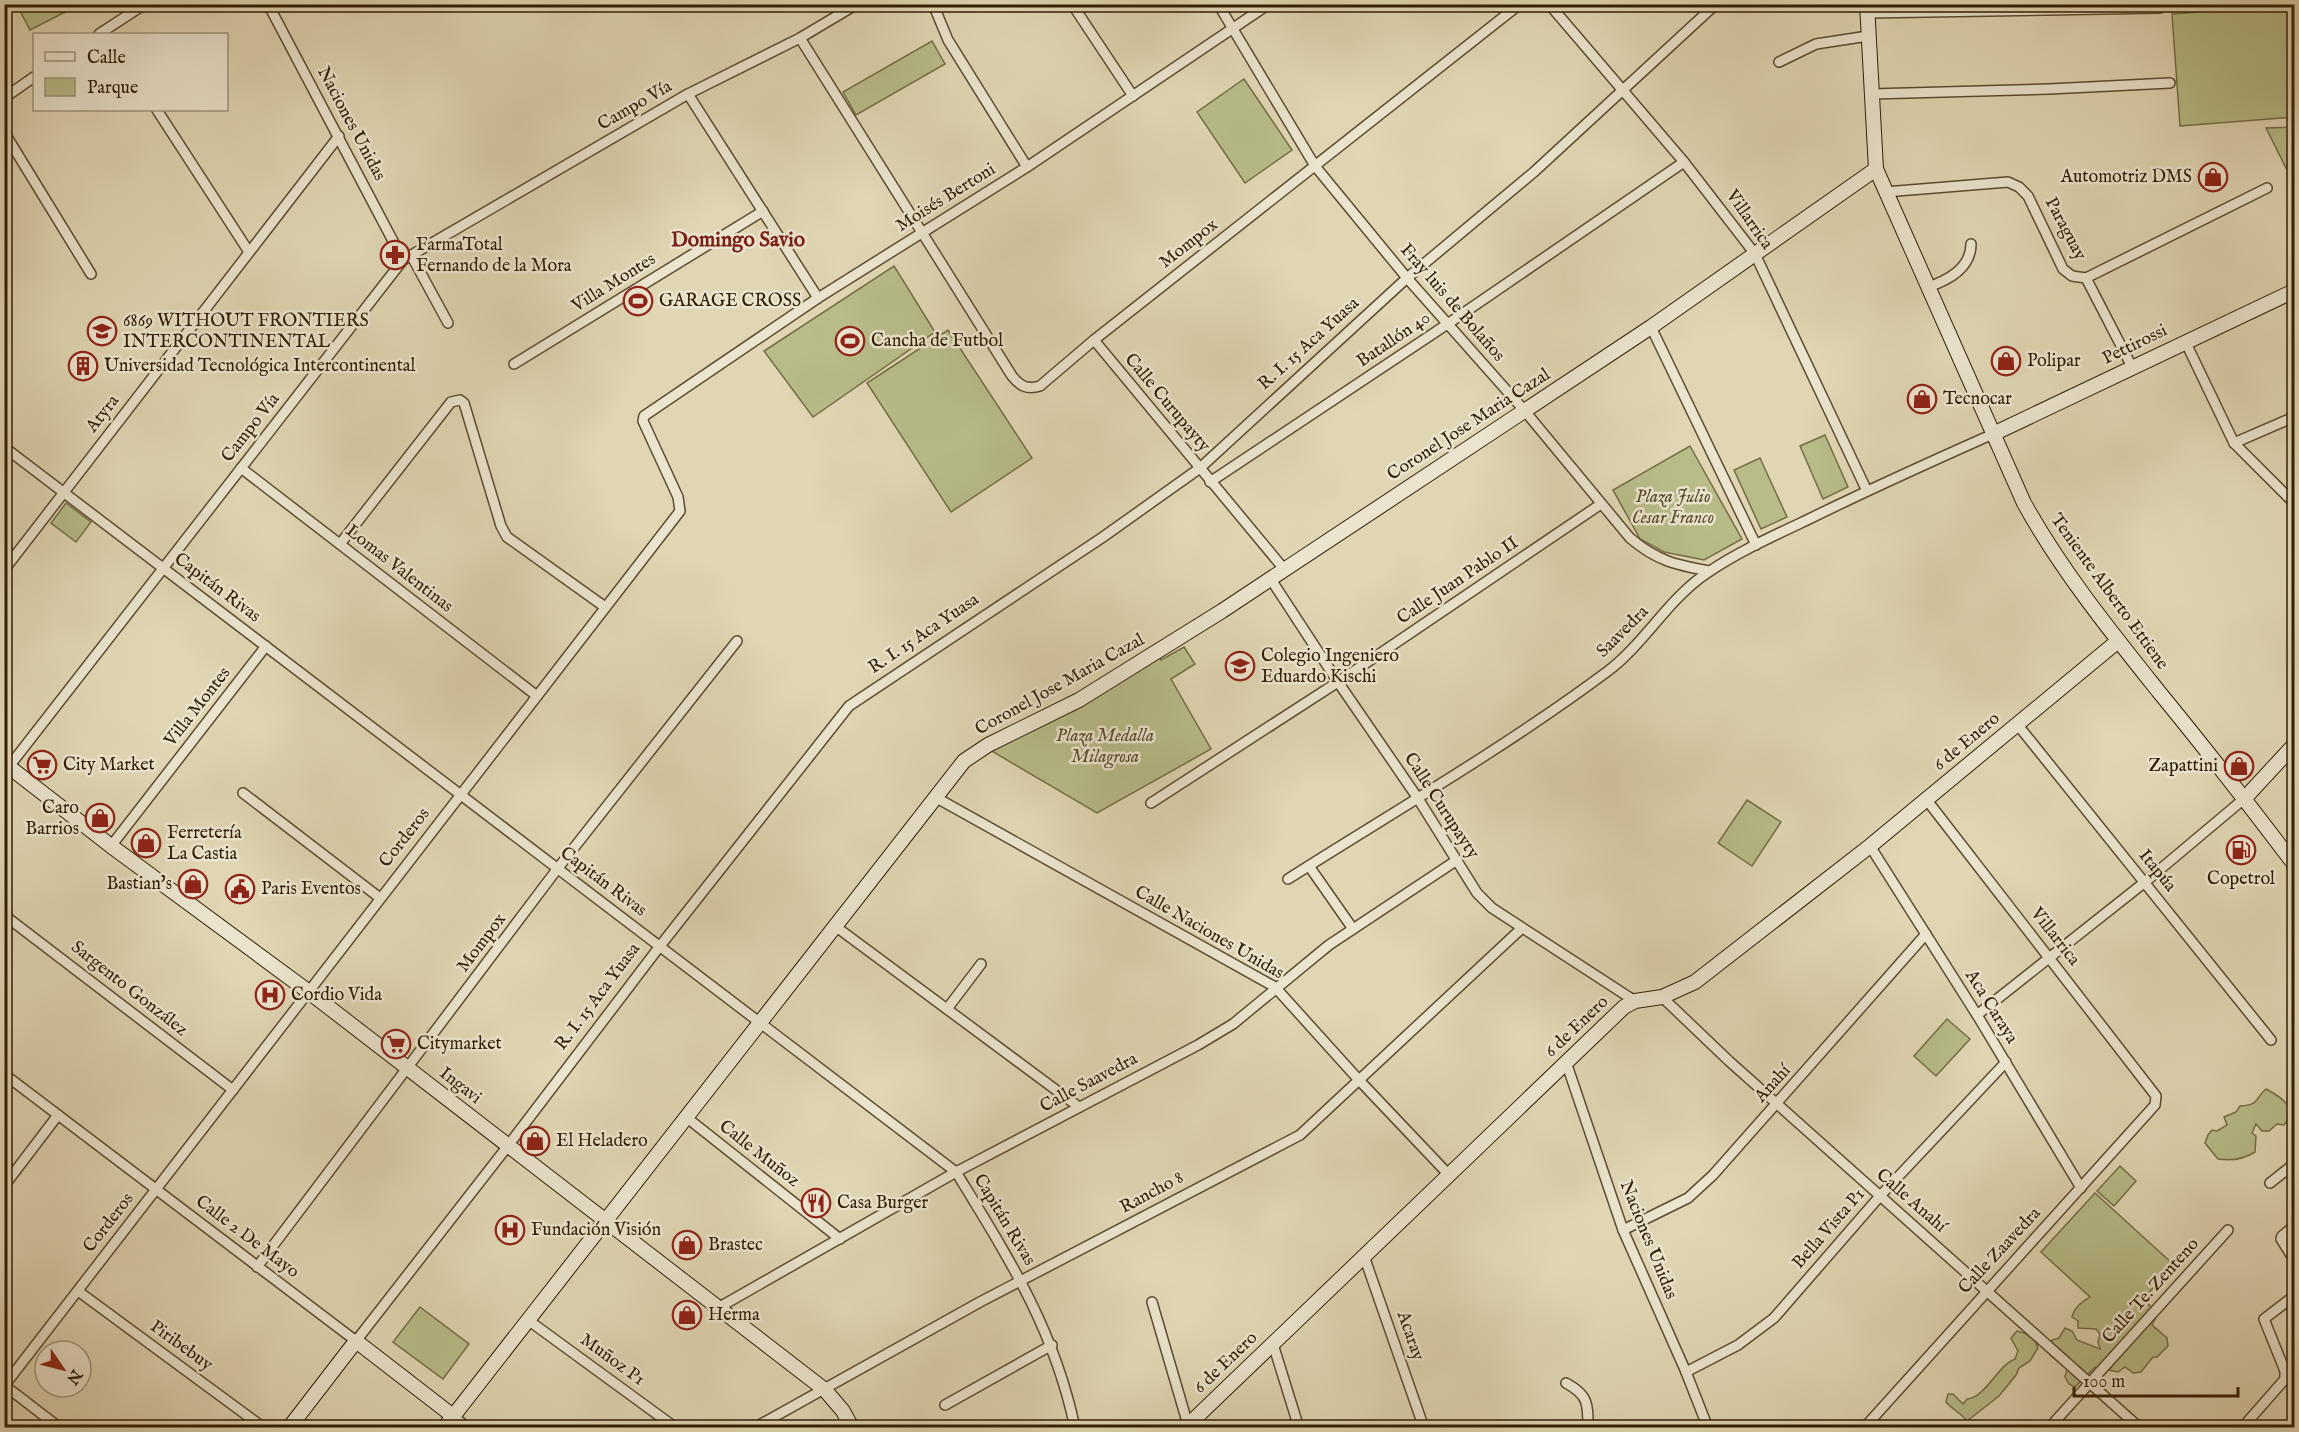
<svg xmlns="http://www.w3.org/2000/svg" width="2299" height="1432" font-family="'IM FELL English',serif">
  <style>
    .green { fill: #b7bc89; stroke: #746d46; stroke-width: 1.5 }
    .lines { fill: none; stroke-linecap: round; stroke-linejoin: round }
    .street-casing { stroke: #5c4c30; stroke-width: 12 }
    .secondary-casing { stroke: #301e04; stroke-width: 16 }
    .street { stroke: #ebe4ce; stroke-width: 9 }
    .secondary { stroke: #ebe4ce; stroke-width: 14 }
    .labels { text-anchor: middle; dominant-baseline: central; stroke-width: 5; stroke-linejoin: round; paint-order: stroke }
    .street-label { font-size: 18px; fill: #301e04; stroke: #ebe4ce }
    .poi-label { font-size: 18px; fill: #301e04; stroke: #ebe4ce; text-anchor: start }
    .park-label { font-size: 18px; font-style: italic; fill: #584d2c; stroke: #ebe4ce }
    .quarter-label { font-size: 21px; font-weight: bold; fill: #7a1f14; stroke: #ebe4ce }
  </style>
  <rect width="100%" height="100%" fill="#e0d6b3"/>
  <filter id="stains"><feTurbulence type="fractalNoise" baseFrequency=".00333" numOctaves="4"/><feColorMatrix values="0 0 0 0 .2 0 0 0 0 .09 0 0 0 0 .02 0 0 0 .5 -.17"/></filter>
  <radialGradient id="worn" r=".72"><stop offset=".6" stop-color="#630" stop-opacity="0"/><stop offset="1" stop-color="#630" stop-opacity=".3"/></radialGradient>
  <g class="green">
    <path d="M17,5H79L30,30Z"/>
    <path d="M2294,5V117L2180,126L2172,14Z"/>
    <path d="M932,41L945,64L856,115L843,92Z"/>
    <path d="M1244,79L1292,150L1245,183L1197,112Z"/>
    <path d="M2294,127V184L2266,128Z"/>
    <path d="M894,266L935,332L813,417L764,351Z"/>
    <path d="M948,330L1032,458L951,512L867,383Z"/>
    <path d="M1825,435L1848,487L1823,499L1800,446Z"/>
    <path d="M1690,446L1742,539L1704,560L1664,552L1640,539L1613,490Z"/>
    <path d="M1760,458L1787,517L1761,529L1734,470Z"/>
    <path d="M66,503L91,522L76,542L51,523Z"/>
    <path d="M1184,647L1195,664L1171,679L1211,749L1097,813L990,750L1158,655L1161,660Z"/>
    <path d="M1747,800L1781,822L1752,866L1718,843Z"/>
    <path d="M1947,1019L1970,1039L1936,1076L1914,1056Z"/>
    <path d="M2266,1089C2276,1094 2290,1103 2292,1115L2284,1125L2277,1124L2269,1131H2262L2256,1124L2252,1133L2256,1136L2255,1152C2244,1159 2231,1161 2218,1159L2205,1143L2208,1135L2212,1130L2217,1131L2227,1125L2224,1117L2236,1112L2240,1106C2260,1105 2254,1099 2266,1089Z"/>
    <path d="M2120,1166L2136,1181L2114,1206L2097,1191Z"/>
    <path d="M2095,1193L2174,1265L2144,1298L2157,1315L2152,1325L2167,1338L2168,1346L2157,1357H2153L2141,1372L2133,1373L2125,1367L2118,1372L2095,1367L2075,1387L2069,1384L2065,1377L2067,1369L2050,1355L2052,1340L2059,1338L2065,1328L2072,1331L2077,1340L2100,1349L2098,1342L2100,1334L2096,1329L2078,1328V1321L2072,1317C2075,1306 2081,1303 2090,1297L2041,1252Z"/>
    <path d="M420,1307L469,1344L443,1379L393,1342Z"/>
    <path d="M2017,1331C2027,1333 2035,1337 2038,1348L2030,1361L2019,1368L2016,1375L1999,1396L1967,1421C1961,1413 1953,1410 1946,1402L1948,1394H1953L1963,1404L1967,1399C1985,1398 1998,1365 2015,1359L2018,1351L2011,1338Z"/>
  </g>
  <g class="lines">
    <g class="street-casing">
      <g id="street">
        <path d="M268,4L403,260"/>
        <path d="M933,4L948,40L1027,167"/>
        <path d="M1072,4L1133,96"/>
        <path d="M1218,4L1315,166L1407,278L1524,410L1630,538C1657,561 1676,565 1709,571"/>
        <path d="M1549,4L1684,162L1755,254L1867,491"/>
        <path d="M1867,13L2160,8"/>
        <path d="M99,34L145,4"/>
        <path d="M800,38L1012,376C1020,386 1027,390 1040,386L1094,340L1520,4"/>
        <path d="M1779,62L1816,44L1868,36"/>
        <path d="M688,94L818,298"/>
        <path d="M1871,94L2049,89L2170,83"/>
        <path d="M4,98L34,77"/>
        <path d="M157,110L249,252"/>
        <path d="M4,132L91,274"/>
        <path d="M1885,192L2008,182L2019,187L2028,196L2063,269L2072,276L2086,278L2132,367"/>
        <path d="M411,255L448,323"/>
        <path d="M2086,278L2267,188"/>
        <path d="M1928,287C1949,280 1971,268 1971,244"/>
        <path d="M1651,327L1756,545"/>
        <path d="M1094,340L1284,569"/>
        <path d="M2185,341L2234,443L2294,503"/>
        <path d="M514,364L763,211"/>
        <path d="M2234,443L2294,417"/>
        <path d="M4,447L956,1172C1008,1257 1054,1328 1075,1428"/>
        <path d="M241,468L537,696"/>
        <path d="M1210,482L1449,323L1684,162"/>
        <path d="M340,544L451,402L460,400L464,403L501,526L507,537L605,607"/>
        <path d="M4,570L339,136"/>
        <path d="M1270,578L1338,682L1417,797L1477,893L1492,908L1635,1001"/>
        <path d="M2017,724L2271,1040"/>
        <path d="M4,773L403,260L688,94L800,38L857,4"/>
        <path d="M243,793L380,898"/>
        <path d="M935,797L1275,987L1358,1079L1449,1175"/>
        <path d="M1151,803L1338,682L1601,504"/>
        <path d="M111,846L266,646"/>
        <path d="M1870,846L1977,1015L2081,1188"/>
        <path d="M1309,866L1353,929"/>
        <path d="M1288,879C1395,811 1506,747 1608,671C1645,643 1668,599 1707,573C1738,552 1773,536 1807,520C1868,490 1930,462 1993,434"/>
        <path d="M4,915L233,1090"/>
        <path d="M835,926L1079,1107"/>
        <path d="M1662,997L1729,1061L2140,1428"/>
        <path d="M947,1009L981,964"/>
        <path d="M1977,1015L2145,882L2245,798"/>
        <path d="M1566,1062L1623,1230L1686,1372L1708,1428"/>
        <path d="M4,1074L356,1341L507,1147L660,946L849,706L1103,537L1200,468L1407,278L1534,172L1716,4"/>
        <path d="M686,1117L840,1239"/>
        <path d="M2270,1183L2294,1164"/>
        <path d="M4,1186L58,1115"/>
        <path d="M2294,1226L2282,1236L2281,1239L2294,1260"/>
        <path d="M1623,1230L1688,1198L1713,1175L1926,934"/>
        <path d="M1364,1256L1424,1428"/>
        <path d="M257,1267L558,868L737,641"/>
        <path d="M78,1291L264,1428"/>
        <path d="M1152,1302L1188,1425"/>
        <path d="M718,1308L956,1172L1198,1045L1233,1024L1329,945L1457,860"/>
        <path d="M528,1320L676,1428"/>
        <path d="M1273,1344L1299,1428"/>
        <path d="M1686,1372L1738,1345L1774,1318L1880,1196L2006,1062"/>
        <path d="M1566,1383C1588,1395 1588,1403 1588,1428"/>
        <path d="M4,1385L60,1428"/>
        <path d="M4,1386L680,511L678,497L643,421L644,416L818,298L1027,167L1269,4"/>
        <path d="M945,1405L1052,1345"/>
        <path d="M453,1416L468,1428"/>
        <path d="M754,1428L980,1302L1300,1135L1522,928"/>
        <path d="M1864,1428L2155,1105L2156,1096L1926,799"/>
        <path d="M2049,1428L2228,1230"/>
        <path d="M2242,1428L2285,1379V1371L2264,1319L2294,1296"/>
      </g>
    </g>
    <g class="secondary-casing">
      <g id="secondary">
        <path d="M1867,4L1876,169L2024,503C2061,570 2111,632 2159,692C2205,748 2250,806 2294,864"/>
        <path d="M1993,434L2294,291"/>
        <path d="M4,763L111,846L309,992L825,1390L843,1411L852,1428"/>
        <path d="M2245,798L2294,745"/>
        <path d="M289,1428L356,1341L453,1416"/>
        <path d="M444,1428L964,761L988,745L1079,700L1222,611L1651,327L1876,169"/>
        <path d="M1185,1428L1624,1007L1635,1001L1662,997L1695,982L1870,846L2118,641"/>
      </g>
    </g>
    <use href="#street" class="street"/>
    <use href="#secondary" class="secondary"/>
  </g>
  <defs>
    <g id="shop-ring" transform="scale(1.5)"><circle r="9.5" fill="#ebe4ce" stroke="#8f2418" stroke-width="1.5"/><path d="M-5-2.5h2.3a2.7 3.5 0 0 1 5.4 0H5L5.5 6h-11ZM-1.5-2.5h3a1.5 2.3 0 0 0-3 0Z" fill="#8f2418"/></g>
    <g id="pharmacy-ring" transform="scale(1.5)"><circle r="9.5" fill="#ebe4ce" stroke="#8f2418" stroke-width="1.5"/><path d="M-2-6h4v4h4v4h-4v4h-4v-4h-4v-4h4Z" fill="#8f2418"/></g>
    <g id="stadium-ring" transform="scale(1.5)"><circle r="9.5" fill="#ebe4ce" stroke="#8f2418" stroke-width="1.5"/><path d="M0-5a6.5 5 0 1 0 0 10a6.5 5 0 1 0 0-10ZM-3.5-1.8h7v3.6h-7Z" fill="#8f2418"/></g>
    <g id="school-ring" transform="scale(1.5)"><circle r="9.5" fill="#ebe4ce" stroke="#8f2418" stroke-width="1.5"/><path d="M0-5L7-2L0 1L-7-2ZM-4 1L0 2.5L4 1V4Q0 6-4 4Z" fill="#8f2418"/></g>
    <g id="building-ring" transform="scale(1.5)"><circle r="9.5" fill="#ebe4ce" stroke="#8f2418" stroke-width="1.5"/><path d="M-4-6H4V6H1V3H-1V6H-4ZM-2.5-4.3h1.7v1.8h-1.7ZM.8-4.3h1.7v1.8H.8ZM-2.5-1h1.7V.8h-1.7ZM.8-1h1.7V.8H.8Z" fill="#8f2418"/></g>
    <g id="supermarket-ring" transform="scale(1.5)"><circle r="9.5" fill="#ebe4ce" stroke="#8f2418" stroke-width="1.5"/><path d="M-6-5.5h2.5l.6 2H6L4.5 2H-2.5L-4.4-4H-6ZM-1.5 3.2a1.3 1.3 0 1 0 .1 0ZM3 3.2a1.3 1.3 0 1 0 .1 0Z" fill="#8f2418"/></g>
    <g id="fuel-ring" transform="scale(1.5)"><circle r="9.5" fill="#ebe4ce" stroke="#8f2418" stroke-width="1.5"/><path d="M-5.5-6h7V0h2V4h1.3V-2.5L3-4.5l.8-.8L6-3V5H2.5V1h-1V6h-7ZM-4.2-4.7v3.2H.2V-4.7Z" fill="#8f2418"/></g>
    <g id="civic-ring" transform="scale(1.5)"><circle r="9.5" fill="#ebe4ce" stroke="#8f2418" stroke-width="1.5"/><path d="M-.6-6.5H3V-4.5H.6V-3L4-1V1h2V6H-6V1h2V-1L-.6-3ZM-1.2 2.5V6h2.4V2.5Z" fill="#8f2418"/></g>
    <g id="hospital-ring" transform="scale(1.5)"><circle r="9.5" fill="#ebe4ce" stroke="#8f2418" stroke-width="1.5"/><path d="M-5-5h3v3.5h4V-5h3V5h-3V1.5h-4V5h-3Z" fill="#8f2418"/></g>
    <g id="restaurant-ring" transform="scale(1.5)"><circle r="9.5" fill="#ebe4ce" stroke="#8f2418" stroke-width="1.5"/><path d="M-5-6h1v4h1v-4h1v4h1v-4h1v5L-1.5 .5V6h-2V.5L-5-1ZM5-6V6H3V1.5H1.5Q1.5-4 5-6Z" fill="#8f2418"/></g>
  </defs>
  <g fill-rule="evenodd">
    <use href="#shop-ring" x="2213" y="177"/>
    <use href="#pharmacy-ring" x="395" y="255"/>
    <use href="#stadium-ring" x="638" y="301"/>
    <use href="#school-ring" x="102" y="331"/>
    <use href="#stadium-ring" x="850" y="341"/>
    <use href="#shop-ring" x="2006" y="361"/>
    <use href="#building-ring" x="83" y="366"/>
    <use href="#shop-ring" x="1922" y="399"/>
    <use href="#school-ring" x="1240" y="666"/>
    <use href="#supermarket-ring" x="42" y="765"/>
    <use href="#shop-ring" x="2239" y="766"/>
    <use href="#shop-ring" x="100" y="818"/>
    <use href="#shop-ring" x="146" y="843"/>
    <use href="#fuel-ring" x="2241" y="850"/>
    <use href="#shop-ring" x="193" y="884"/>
    <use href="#civic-ring" x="240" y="889"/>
    <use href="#hospital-ring" x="270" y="995"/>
    <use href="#supermarket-ring" x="396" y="1044"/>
    <use href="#shop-ring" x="535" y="1141"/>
    <use href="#restaurant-ring" x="816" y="1203"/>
    <use href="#hospital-ring" x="510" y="1230"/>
    <use href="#shop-ring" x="687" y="1245"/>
    <use href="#shop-ring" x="687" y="1315"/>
  </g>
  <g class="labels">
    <g class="street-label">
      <text transform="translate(635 106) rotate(-30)">Campo Vía</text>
      <text transform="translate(351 124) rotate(62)">Naciones Unidas</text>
      <text transform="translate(946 198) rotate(-32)">Moisés Bertoni</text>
      <text transform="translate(1749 220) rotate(55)">Villarrica</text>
      <text transform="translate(2065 229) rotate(62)">Paraguay</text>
      <text transform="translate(1189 244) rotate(-38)">Mompox</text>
      <text transform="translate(614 283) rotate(-32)">Villa Montes</text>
      <text transform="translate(1452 303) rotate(49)">Fray luis de Bolaños</text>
      <text transform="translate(1394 340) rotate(-34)">Batallón 40</text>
      <text transform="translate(1309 344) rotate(-42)">R. I. 15 Aca Yuasa</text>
      <text transform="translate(2135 345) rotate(-26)">Pettirossi</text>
      <text transform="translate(1167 403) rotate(50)">Calle Curupayty</text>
      <text transform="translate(103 414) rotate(-52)">Atyra</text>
      <text transform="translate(1469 425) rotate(-33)">Coronel Jose Maria Cazal</text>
      <text transform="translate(251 428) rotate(-52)">Campo Vía</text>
      <text transform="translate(399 569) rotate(38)">Lomas Valentinas</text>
      <text transform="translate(1458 581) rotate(-34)">Calle Juan Pablo II</text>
      <text transform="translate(217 588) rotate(37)">Capitán Rivas</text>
      <text transform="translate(2109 592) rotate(54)">Teniente Alberto Ettiene</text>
      <text transform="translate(1623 632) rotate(-45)">Saavedra</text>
      <text transform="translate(924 634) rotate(-34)">R. I. 15 Aca Yuasa</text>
      <text transform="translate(1060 685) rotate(-29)">Coronel Jose Maria Cazal</text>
      <text transform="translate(198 707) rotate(-52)">Villa Montes</text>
      <text transform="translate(1967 742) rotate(-40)">6 de Enero</text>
      <text transform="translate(1441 806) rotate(57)">Calle Curupayty</text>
      <text transform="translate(405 838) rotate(-52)">Corderos</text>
      <text transform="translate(2157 871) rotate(51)">Itapúa</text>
      <text transform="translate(603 882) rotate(37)">Capitán Rivas</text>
      <text transform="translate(1209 933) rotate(30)">Calle Naciones Unidas</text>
      <text transform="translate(2055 937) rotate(52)">Villarrica</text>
      <text transform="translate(482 943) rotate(-53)">Mompox</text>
      <text transform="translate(129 989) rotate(38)">Sargento González</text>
      <text transform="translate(598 997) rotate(-53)">R. I. 15 Aca Yuasa</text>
      <text transform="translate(1991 1007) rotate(58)">Aca Caraya</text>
      <text transform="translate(1577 1027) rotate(-44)">6 de Enero</text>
      <text transform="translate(1089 1083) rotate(-28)">Calle Saavedra</text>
      <text transform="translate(1773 1084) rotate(-48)">Anahí</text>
      <text transform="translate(460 1086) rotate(38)">Ingavi</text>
      <text transform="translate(759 1154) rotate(38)">Calle Muñoz</text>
      <text transform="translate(1152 1193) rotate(-28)">Rancho 8</text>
      <text transform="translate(1911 1201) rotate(41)">Calle Anahí</text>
      <text transform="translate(1004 1220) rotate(59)">Capitán Rivas</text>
      <text transform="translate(109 1223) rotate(-52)">Corderos</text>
      <text transform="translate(1829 1229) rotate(-49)">Bella Vista P1</text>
      <text transform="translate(247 1237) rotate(37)">Calle 2 De Mayo</text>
      <text transform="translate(1648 1240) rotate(68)">Naciones Unidas</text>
      <text transform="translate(2000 1251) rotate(-47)">Calle Zaavedra</text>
      <text transform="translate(2151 1291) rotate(-48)">Calle Te. Zenteno</text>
      <text transform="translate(1410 1336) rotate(71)">Acaray</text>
      <text transform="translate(181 1346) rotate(36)">Piribebuy</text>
      <text transform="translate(612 1360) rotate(36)">Muñoz P1</text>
      <text transform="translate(1226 1363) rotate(-44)">6 de Enero</text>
    </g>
    <g class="poi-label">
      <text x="2192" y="177" text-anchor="end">Automotriz DMS</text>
      <text x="416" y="245">FarmaTotal<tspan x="416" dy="21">Fernando de la Mora</tspan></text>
      <text x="659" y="301">GARAGE CROSS</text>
      <text x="123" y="321">6869 WITHOUT FRONTIERS<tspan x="123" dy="21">INTERCONTINENTAL</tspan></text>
      <text x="871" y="341">Cancha de Futbol</text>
      <text x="2027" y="361">Polipar</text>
      <text x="104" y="366">Universidad Tecnológica Intercontinental</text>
      <text x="1943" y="399">Tecnocar</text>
      <text x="1261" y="656">Colegio Ingeniero<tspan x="1261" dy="21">Eduardo Kischi</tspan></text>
      <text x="63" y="765">City Market</text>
      <text x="2218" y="766" text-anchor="end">Zapattini</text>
      <text x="79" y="808" text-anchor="end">Caro<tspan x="79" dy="21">Barrios</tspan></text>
      <text x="167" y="833">Ferretería<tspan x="167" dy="21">La Castia</tspan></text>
      <text x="2241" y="879" text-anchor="middle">Copetrol</text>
      <text x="172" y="884" text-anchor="end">Bastian's</text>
      <text x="261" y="889">Paris Eventos</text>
      <text x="291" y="995">Cordio Vida</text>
      <text x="417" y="1044">Citymarket</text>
      <text x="556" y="1141">El Heladero</text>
      <text x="837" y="1203">Casa Burger</text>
      <text x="531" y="1230">Fundación Visión</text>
      <text x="708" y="1245">Brastec</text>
      <text x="708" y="1315">Herma</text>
    </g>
    <g class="park-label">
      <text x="1673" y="497">Plaza Julio<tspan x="1673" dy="21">Cesar Franco</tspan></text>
      <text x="1105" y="736">Plaza Medalla<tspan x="1105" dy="21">Milagrosa</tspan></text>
    </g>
    <g class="quarter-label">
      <text x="738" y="240">Domingo Savio</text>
    </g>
  </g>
  <rect width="2299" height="1432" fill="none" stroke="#e0d6b3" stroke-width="24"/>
  <rect x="6" y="6" width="2287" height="1420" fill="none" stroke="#301e04" stroke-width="3"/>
  <rect x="12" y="12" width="2275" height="1408" fill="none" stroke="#301e04" stroke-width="1.5"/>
  <rect x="33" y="33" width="195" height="78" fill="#ebe4ce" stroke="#a0957d" stroke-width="1.5"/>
  <rect x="45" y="52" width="30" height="9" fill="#ebe4ce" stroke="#a0957d" stroke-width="1.5"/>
  <text x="87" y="63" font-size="18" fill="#301e04">Calle</text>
  <rect x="45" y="78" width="30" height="18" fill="#b7bc89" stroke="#a0957d" stroke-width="1.5"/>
  <text x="87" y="93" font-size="18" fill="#301e04">Parque</text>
  <g transform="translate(63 1369) rotate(125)"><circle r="28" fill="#ebe4ce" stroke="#a0957d" stroke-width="1.5"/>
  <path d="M0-4.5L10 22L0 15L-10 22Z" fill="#8f2418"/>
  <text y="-9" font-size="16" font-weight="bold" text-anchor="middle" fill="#301e04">N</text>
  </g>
  <path d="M2074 1387v9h164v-9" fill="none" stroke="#301e04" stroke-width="3"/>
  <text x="2083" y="1387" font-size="18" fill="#301e04" stroke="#ebe4ce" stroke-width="4.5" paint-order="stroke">100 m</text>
  <rect width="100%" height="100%" filter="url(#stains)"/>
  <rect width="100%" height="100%" fill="url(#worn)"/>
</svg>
